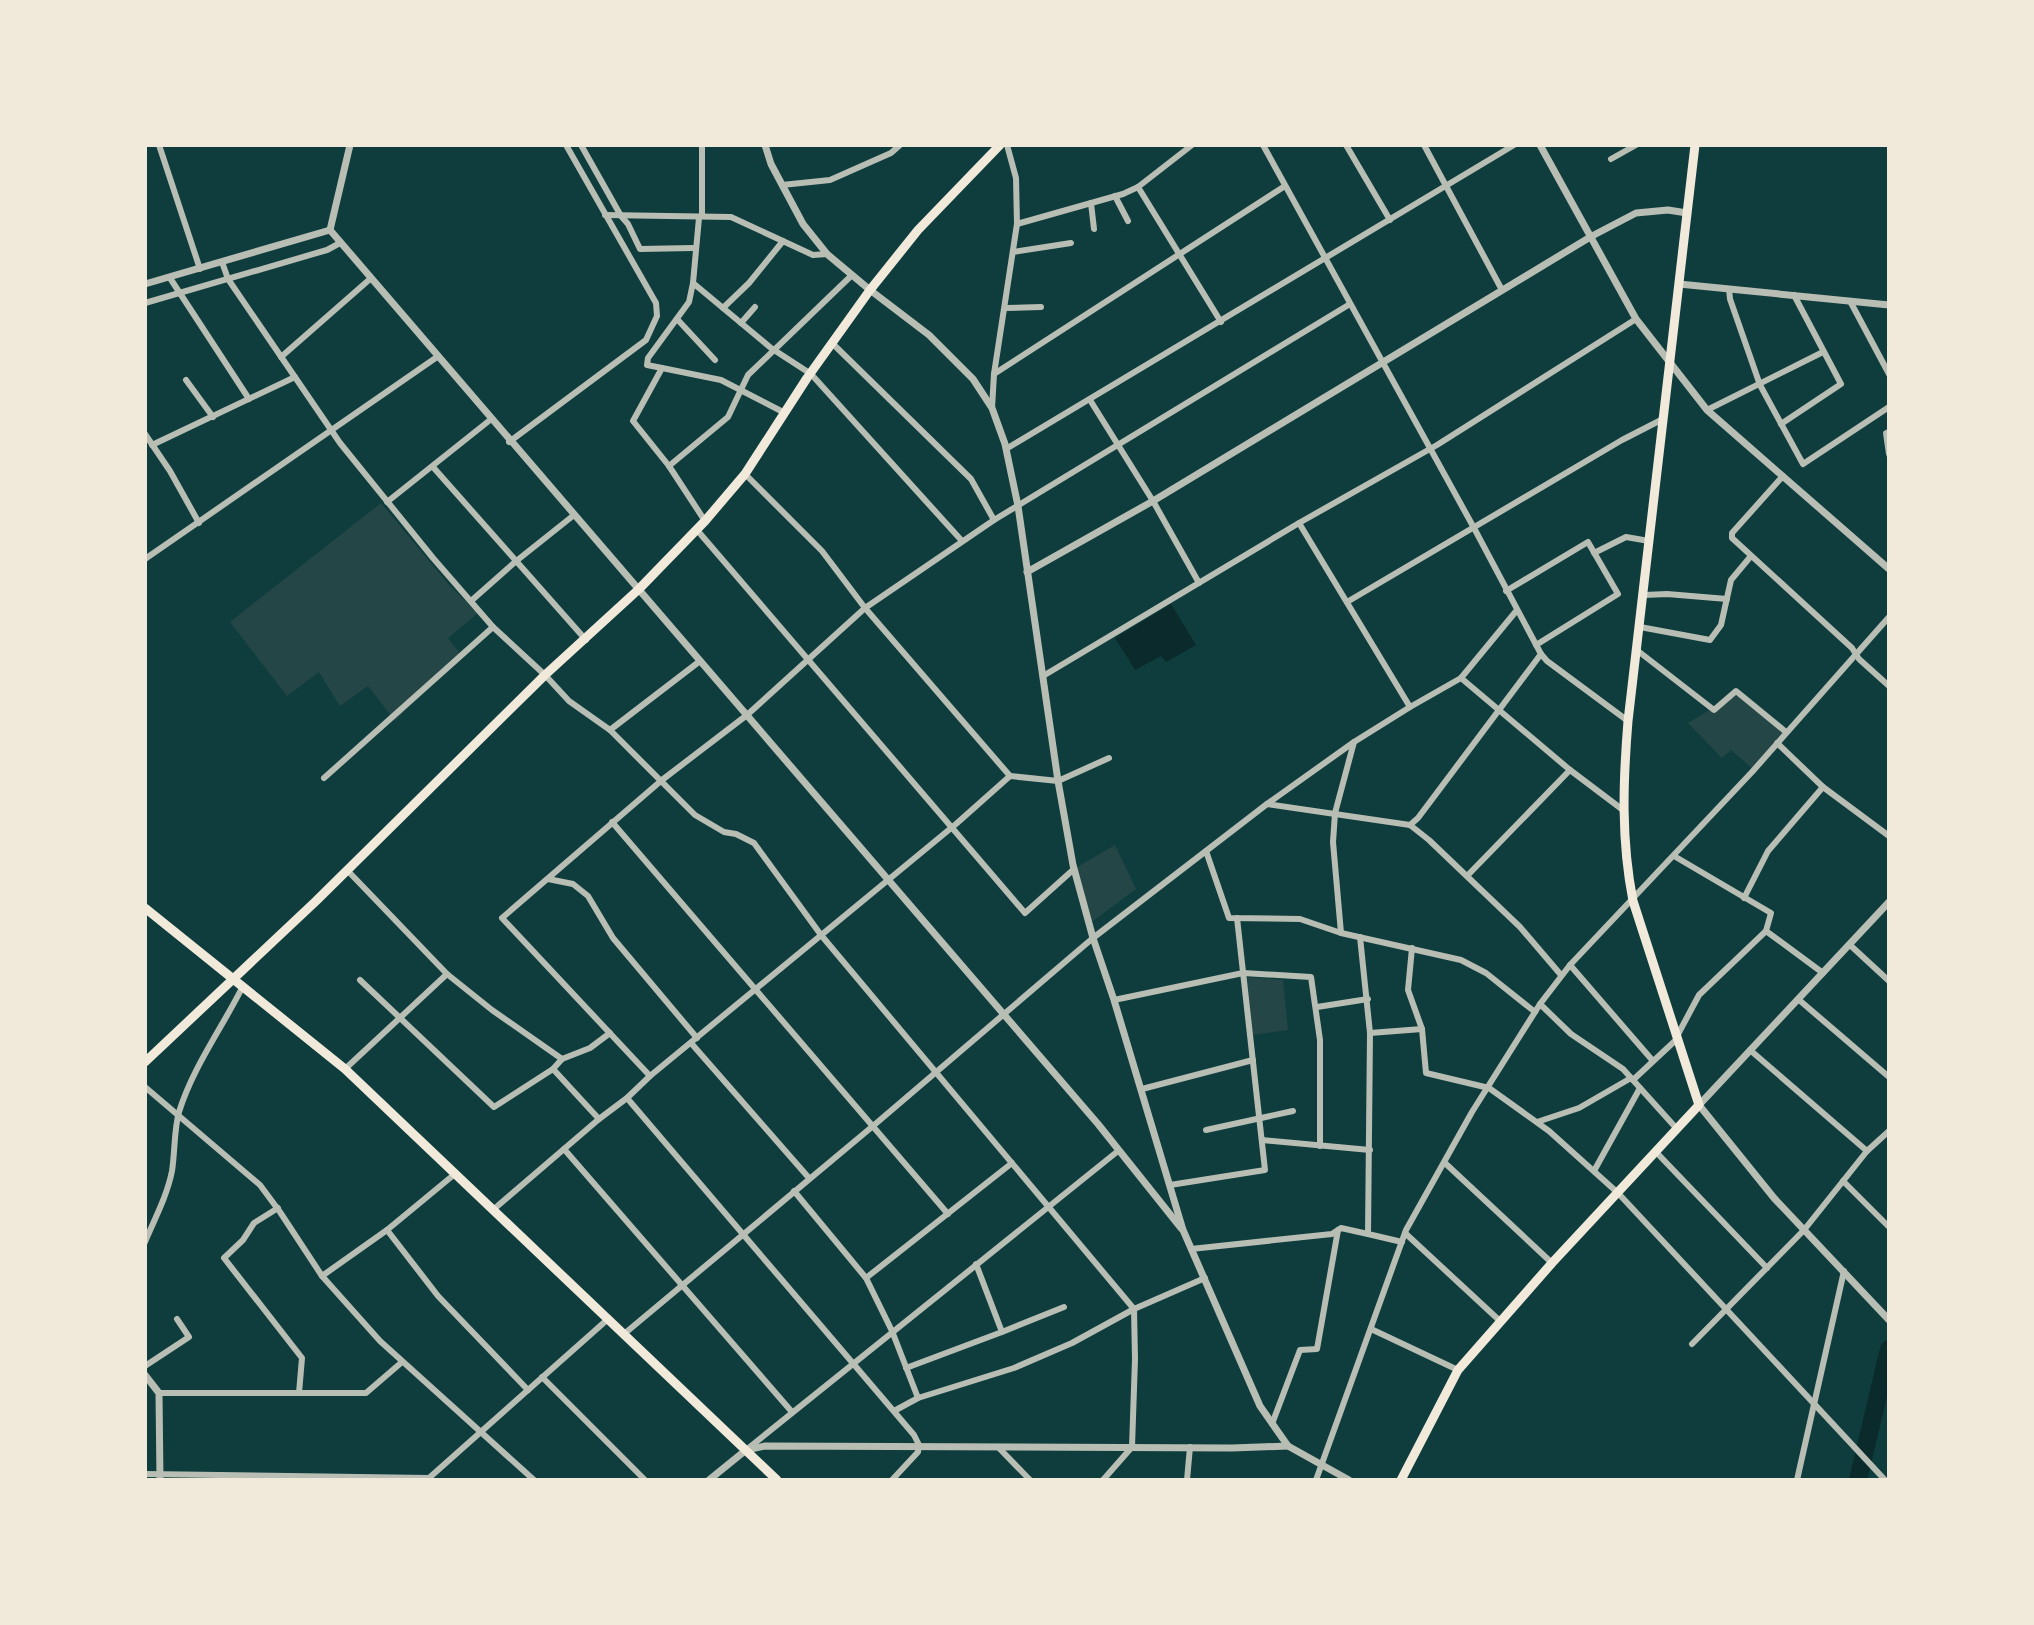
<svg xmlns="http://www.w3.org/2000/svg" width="2034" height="1625" font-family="'Source Sans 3',sans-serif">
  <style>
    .green { fill: #244646 }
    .water { fill: #0a2a2b }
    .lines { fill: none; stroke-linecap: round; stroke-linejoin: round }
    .river { stroke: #0a2a2b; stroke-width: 18 }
    .minor { stroke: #b8beb3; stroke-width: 6 }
    .tertiary { stroke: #b8beb3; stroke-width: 7 }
    .secondary { stroke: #f1e9da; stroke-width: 9 }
  </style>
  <rect width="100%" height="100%" fill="#0f3d3e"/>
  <g class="green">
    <path d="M381,503L449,585L478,613L448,638L461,655L395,721L368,686L340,706L319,672L287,696L230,622Z"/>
    <path d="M1736,694L1784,732L1752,768L1731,750L1722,758L1688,723Z"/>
    <path d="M1115,845L1136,889L1090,923L1074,869Z"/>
    <path d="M1246,977L1283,980L1288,1030L1253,1035Z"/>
  </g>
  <path class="water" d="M1171,604L1196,645L1166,662L1161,656L1135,670L1115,638Z"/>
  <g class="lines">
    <path class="river" d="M1858,1480L1889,1349"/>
    <g class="minor">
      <path d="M159,145L200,269"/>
      <path d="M581,145L621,216L628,224L640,249L693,248"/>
      <path d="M1263,145L1474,528L1541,654L1547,661L1628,721"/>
      <path d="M1346,145L1390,220"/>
      <path d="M1424,145L1502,290"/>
      <path d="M1611,159L1636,145"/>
      <path d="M782,185L830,180L891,153L900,145"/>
      <path d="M1138,187L1221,322"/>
      <path d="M1115,196L1128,221"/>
      <path d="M1091,203L1094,229"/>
      <path d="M702,214V145"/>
      <path d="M605,215L731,217L813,255L827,254"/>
      <path d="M699,218L693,283L771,348L811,374L962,541"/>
      <path d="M1017,224L1123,194L1138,187L1192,145"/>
      <path d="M1013,252L1071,243"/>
      <path d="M222,262L228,279L340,443L433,558L493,627L545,675L569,701L610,730L695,815L724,832L736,834L754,843L821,935L1134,1309L1135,1359L1132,1447L1103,1480"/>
      <path d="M170,278L249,399"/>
      <path d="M1729,289L1730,299L1760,385L1803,464L1889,407"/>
      <path d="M1850,301L1889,374"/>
      <path d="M145,303L327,250L340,243"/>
      <path d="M723,308L749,283L783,241"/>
      <path d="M1005,308L1041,307"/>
      <path d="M677,319L715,360"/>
      <path d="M741,323L755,307"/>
      <path d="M832,343L971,479L994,520"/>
      <path d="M281,357L370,279"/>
      <path d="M662,368L647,365L648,358L689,302L693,283"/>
      <path d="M994,374L1285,186"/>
      <path d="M186,380L213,417"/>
      <path d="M1090,400L1153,501L1199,583"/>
      <path d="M992,408L994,374L1017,224L1016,178L1007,145"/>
      <path d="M1707,410L1823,352"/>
      <path d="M1781,424L1841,384L1794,295"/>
      <path d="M1889,432L1886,433L1889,454"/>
      <path d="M145,434L170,471L199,523"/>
      <path d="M509,442L646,340L657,316L656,303L566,145"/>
      <path d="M152,445L295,377"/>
      <path d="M1006,449L1514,145"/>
      <path d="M669,466L728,417L748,375L852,275"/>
      <path d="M433,467L586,640"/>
      <path d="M745,474L822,551L865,608L1010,776L1058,781L1109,758"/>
      <path d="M1783,476L1732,533V538L1852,648L1859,659L1889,686"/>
      <path d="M387,502L490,420"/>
      <path d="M705,521L669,466L633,421L662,368L721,380L785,413"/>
      <path d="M697,530L1025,913L1074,869"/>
      <path d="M1594,553L1626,537L1649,541"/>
      <path d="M145,559L437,357"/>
      <path d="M1506,591L1588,542L1618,594L1536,645"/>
      <path d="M1644,595L1667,594L1727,599"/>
      <path d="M471,601L515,562L574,515"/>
      <path d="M1347,602L1622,440L1663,419"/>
      <path d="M1640,627L1710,640L1721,625L1731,580L1751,556"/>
      <path d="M1638,651L1714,710L1736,691L1786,732"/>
      <path d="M1043,676L1299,523L1437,445L1636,319"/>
      <path d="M1461,678L1570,770L1623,810"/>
      <path d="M1410,707L1461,678L1517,610"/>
      <path d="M610,730L700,661"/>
      <path d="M1777,743L1823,787L1889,836"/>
      <path d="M324,778L493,627"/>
      <path d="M1267,804L1410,825L1429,840L1520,927L1561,975"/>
      <path d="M612,822L948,1214"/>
      <path d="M1410,825L1418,818L1541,654"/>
      <path d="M1206,851L1229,918L1300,919L1341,933L1461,960L1486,973L1535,1012"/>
      <path d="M1674,856L1771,913L1766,931L1823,973"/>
      <path d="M347,870L447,974"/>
      <path d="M1467,876L1570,770"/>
      <path d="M548,879L573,884L588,896L613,938L697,1038"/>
      <path d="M1744,898L1768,851L1823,787"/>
      <path d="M1341,933L1333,842L1335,813L1354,742"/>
      <path d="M1360,937L1370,1033L1368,1234L1402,1242"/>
      <path d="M1850,945L1889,981"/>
      <path d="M1412,948L1408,990L1422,1029L1426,1073L1489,1088L1549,1131L1618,1193L1885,1480"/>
      <path d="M1570,965L1653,1061"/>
      <path d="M360,980L494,1107L553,1069"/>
      <path d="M1798,999L1889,1077"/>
      <path d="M1114,1000L1243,973L1311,977L1320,1040V1146"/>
      <path d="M1540,1004L1571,1034L1623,1069L1677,1129"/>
      <path d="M1317,1007L1368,999"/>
      <path d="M1370,1033L1422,1029"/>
      <path d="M1676,1038L1699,995L1766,931"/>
      <path d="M691,1043L809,1178"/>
      <path d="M1750,1050L1867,1151"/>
      <path d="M562,1059L590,1048L610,1033"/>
      <path d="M345,1069L447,974L492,1010L562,1059L553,1069L599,1119"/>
      <path d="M650,1076L502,918L662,780L747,715L865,608L994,520L1350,304"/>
      <path d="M1633,1080L1677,1039"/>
      <path d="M145,1087L260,1185L280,1212L322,1276L380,1341L534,1480"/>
      <path d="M1142,1089L1253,1060"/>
      <path d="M627,1098L914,1435L919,1445L918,1452L892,1480"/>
      <path d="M1537,1122L1579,1108L1631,1078"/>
      <path d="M1206,1130L1293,1111"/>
      <path d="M1262,1140L1370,1150"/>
      <path d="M564,1149L792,1412"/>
      <path d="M1656,1152L1767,1268"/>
      <path d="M1445,1163L1552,1263"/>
      <path d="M1594,1171L1640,1088"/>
      <path d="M1843,1181L1889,1227"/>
      <path d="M1170,1185L1265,1170L1237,918"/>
      <path d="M794,1191L866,1278L892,1331L918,1398"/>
      <path d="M278,1208L254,1223L243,1240L224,1258L302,1358L299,1393"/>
      <path d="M494,1209L599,1119L627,1098L650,1076L956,824L1010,776"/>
      <path d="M387,1230L438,1296L528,1390"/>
      <path d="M1405,1233L1500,1321"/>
      <path d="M145,1242C155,1218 167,1196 172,1171C175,1152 174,1129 179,1112C193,1067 222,1028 243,986"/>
      <path d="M1191,1249L1332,1234L1341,1228L1368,1234"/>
      <path d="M322,1276L387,1230L456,1173"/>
      <path d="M866,1278L1012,1163"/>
      <path d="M1371,1329L1458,1370"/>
      <path d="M1002,1332L1064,1307"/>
      <path d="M624,1334L873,1126L1093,938L1267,804L1354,742L1410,707L1299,523"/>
      <path d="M1692,1344L1804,1230L1867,1151L1889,1131"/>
      <path d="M145,1366L189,1337L177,1319"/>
      <path d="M906,1368L1002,1332L976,1264"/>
      <path d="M542,1377L645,1480"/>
      <path d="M159,1393H366L402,1362"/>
      <path d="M894,1411L918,1398L1014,1368L1072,1343L1134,1309L1205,1278"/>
      <path d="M1272,1424L1300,1350L1317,1349L1338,1230"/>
      <path d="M998,1447L1030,1480"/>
      <path d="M746,1450L1118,1151"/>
      <path d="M145,1474L429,1478L608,1319"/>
      <path d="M1187,1480L1190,1447"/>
      <path d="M1316,1480L1406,1230L1472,1112L1540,1004L1570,965L1752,772L1889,617"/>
      <path d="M1797,1480L1844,1271"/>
    </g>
    <g class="tertiary">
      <path d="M765,145L771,164L803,224L827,254L870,290L929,335L973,379L992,408L1005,444L1018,506L1058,781L1073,865L1093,938L1114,1000L1183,1230L1260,1406L1288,1446L1349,1480"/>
      <path d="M1540,145L1636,319L1707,410L1889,569"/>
      <path d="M330,230L1098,1124L1181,1228"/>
      <path d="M330,230L350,145"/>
      <path d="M145,284L330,230"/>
      <path d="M1679,284L1889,305"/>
      <path d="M1027,572L1153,501L1592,236L1636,213L1668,210L1687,213"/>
      <path d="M1889,902L1699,1105L1774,1198L1889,1320"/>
      <path d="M145,1375L159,1393L160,1480"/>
      <path d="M709,1480L746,1450L765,1446L1232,1448L1288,1446"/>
    </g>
    <g class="secondary">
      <path d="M145,908L345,1069L777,1480"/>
      <path d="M145,1062L316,901L545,675L639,589L705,521L745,474L807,378L870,290L918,230L1000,145"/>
      <path d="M1401,1480L1458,1370L1552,1263L1699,1105L1633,901C1621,840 1623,782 1628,721L1695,145"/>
    </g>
  </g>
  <rect width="2034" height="1625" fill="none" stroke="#f1e9da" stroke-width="294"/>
</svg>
